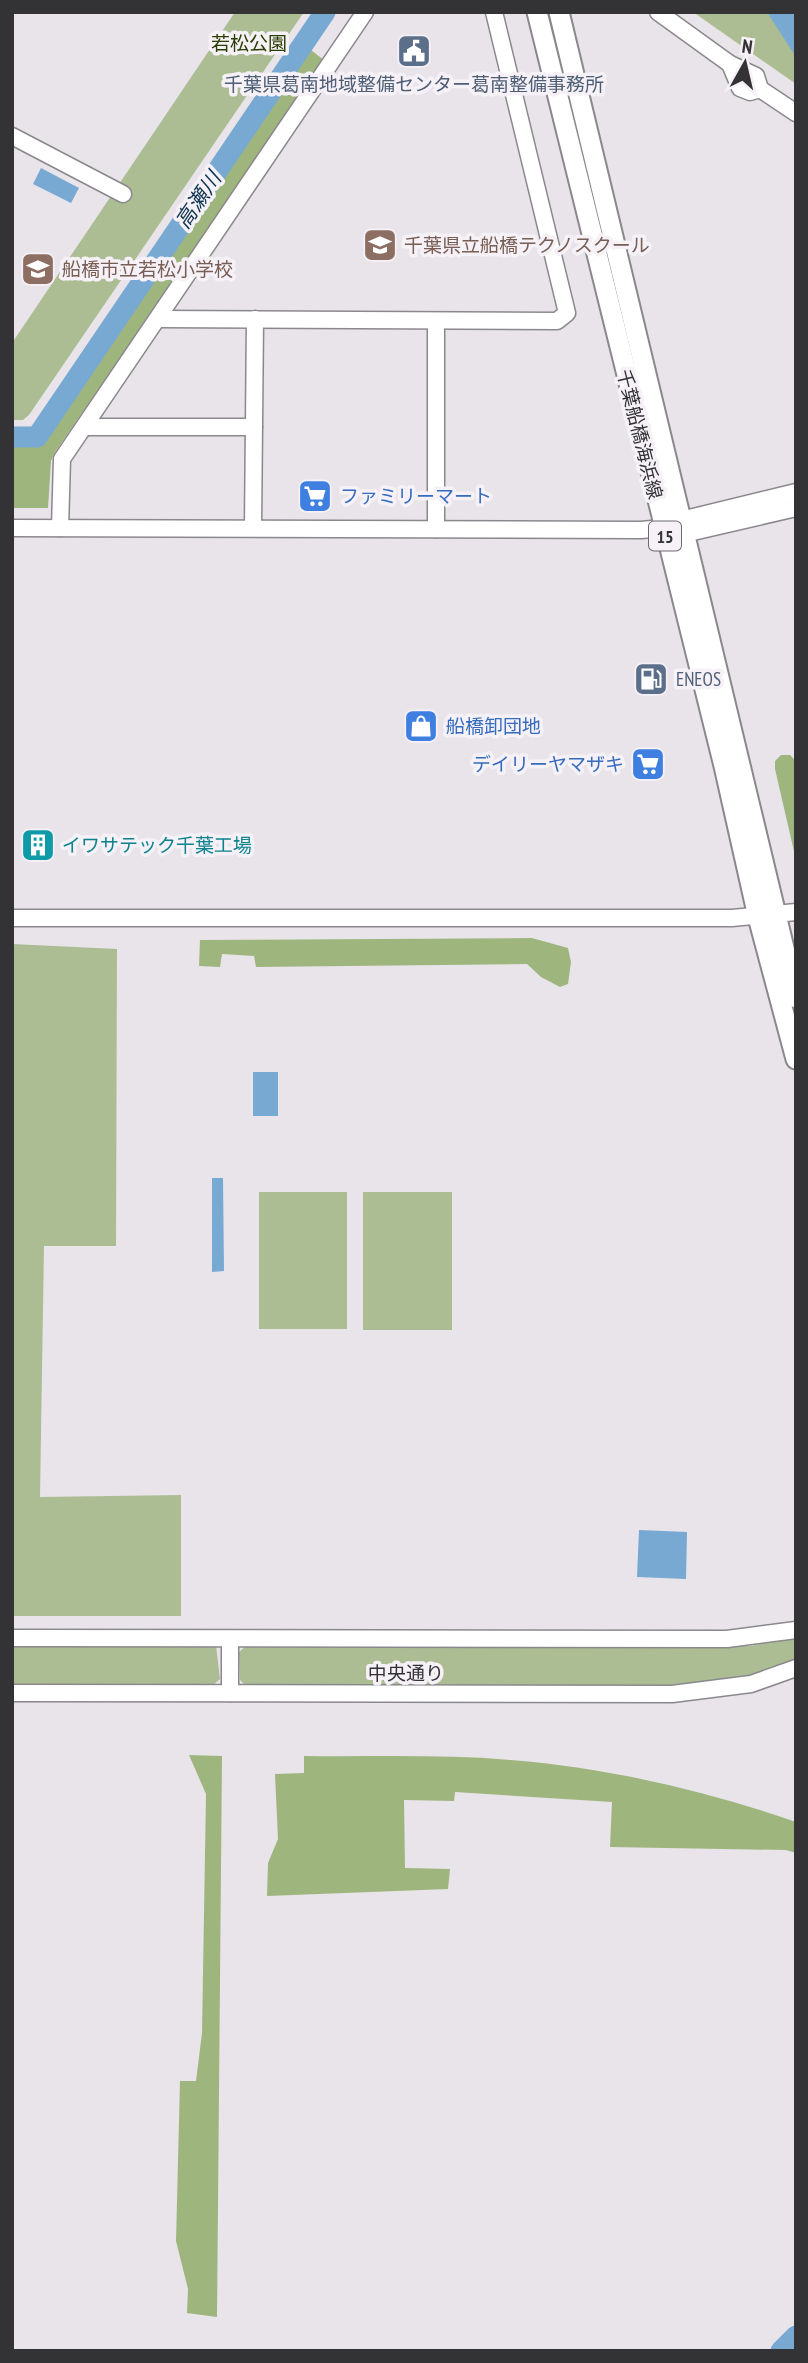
<svg xmlns="http://www.w3.org/2000/svg" width="808" height="2363" font-family="'PT Sans Narrow','Noto Sans JP',sans-serif">
  <style>
    .green { fill: #acbd94 }
    .forest { fill: #9fb57e }
    .water { fill: #77a9d2 }
    .lines { fill: none; stroke-linecap: round; stroke-linejoin: round }
    .river { stroke: #77a9d2; stroke-width: 21 }
    .minor-casing { stroke: #8b888d; stroke-width: 19 }
    .major-casing { stroke: #8b888d; stroke-width: 23 }
    .minor { stroke: #fff; stroke-width: 16 }
    .major { stroke: #fff; stroke-width: 19 }
    .labels { text-anchor: middle; dominant-baseline: central; stroke-width: 7; stroke-linejoin: round; paint-order: stroke }
    .shield { fill: #f5f1f7; stroke: #6d6b6e; stroke-width: 2 }
    .shield-label { font-size: 18px; font-weight: bold; fill: #333234 }
    .park-label { font-size: 19px; fill: #2a3d00; stroke: #f5f1f7 }
    .service-label { font-size: 19px; fill: #4e5e75; stroke: #f5f1f7 }
    .education-label { font-size: 19px; fill: #785e54; stroke: #f5f1f7; text-anchor: start }
    .street-label { font-size: 19px; fill: #333234; stroke: #f5f1f7 }
    .shop-label { font-size: 19px; fill: #366cbe; stroke: #f5f1f7; text-anchor: start }
    .culture-label { font-size: 19px; fill: #0d838f; stroke: #f5f1f7; text-anchor: start }
    .water-label { font-size: 21px; font-style: italic; fill: #0e3551; stroke: #f5f1f7 }
  </style>
  <rect width="100%" height="100%" fill="#e8e4ea"/>
  <g class="green">
    <path d="M235,12H304L29,415L23,420H12V343Z"/>
    <path d="M693,12H796V84Z"/>
    <path d="M12,944L117,949L116,1246H44L40,1497L181,1495V1616H12Z"/>
    <rect x="259" y="1192" width="88" height="137"/>
    <rect x="363" y="1192" width="89" height="138"/>
    <path d="M796,1637V1659C757,1678 715,1684 673,1687H247L240,1680L239,1652L246,1646H750Z"/>
    <path d="M12,1644L216,1645L220,1679L212,1686L12,1687Z"/>
  </g>
  <g class="forest">
    <path d="M311,50L325,61L55,452L51,461L48,508H12V446L40,445Z"/>
    <path d="M781,755H790L796,761V860L775,769V761Z"/>
    <path d="M532,938L568,948L571,962L568,984L560,987L541,977L527,964L256,967L254,956L222,954L220,967L199,966L200,940Z"/>
    <path d="M189,1755L222,1756L217,2317L187,2313L188,2289L176,2241L180,2081H196L202,2033L206,1794Z"/>
    <path d="M304,1756C373,1757 442,1754 511,1760C608,1768 704,1790 796,1822V1853L786,1850L610,1847L612,1802L455,1792L454,1801L404,1800L405,1868L450,1869L448,1889L267,1896L268,1863L278,1839L275,1774L304,1773Z"/>
  </g>
  <g class="water">
    <path d="M767,12H796V57Z"/>
    <path d="M41,168L79,188L71,203L33,184Z"/>
    <rect x="253" y="1072" width="25" height="44"/>
    <path d="M212,1178H223L224,1271L212,1272Z"/>
    <path d="M639,1530L687,1532L686,1579L637,1577Z"/>
  </g>
  <g class="lines">
    <g class="river">
      <path d="M12,437H37L325,12"/>
      <path d="M781,2351L796,2336"/>
    </g>
    <g class="minor-casing">
      <g id="minor">
        <path d="M658,12L730,64"/>
        <path d="M730,64L756,76L760,89L750,92L740,88Z"/>
        <path d="M760,89L796,113"/>
        <path d="M12,136L123,194"/>
        <path d="M158,319L557,321L567,313L494,12"/>
        <path d="M86,427H254"/>
        <path d="M12,528L641,530L663,528L681,520L796,492"/>
        <path d="M60,528L62,459L365,12"/>
        <path d="M253,528L255,319"/>
        <path d="M436,529V321"/>
        <path d="M676,531L684,534L796,508"/>
        <path d="M12,918H732L796,912"/>
        <path d="M12,1638L727,1639L796,1630"/>
        <path d="M230,1639V1693"/>
        <path d="M12,1693L672,1694L751,1684L796,1668"/>
      </g>
    </g>
    <g class="major-casing">
      <g id="major">
        <path d="M537,12L724,766L758,917L796,1059"/>
        <path d="M559,12L796,998"/>
      </g>
    </g>
    <use href="#minor" class="minor"/>
    <use href="#major" class="major"/>
  </g>
  <defs>
    <g id="civic-square" transform="scale(1.75)"><rect x="-9" y="-9" width="18" height="18" rx="4" fill="#5c6f8a" stroke="#f5f1f7"/><path d="M-.6-6.5H3V-4.5H.6V-3L4-1V1h2V6H-6V1h2V-1L-.6-3ZM-1.2 2.5V6h2.4V2.5Z" fill="#fff"/></g>
    <g id="university-square" transform="scale(1.75)"><rect x="-9" y="-9" width="18" height="18" rx="4" fill="#8d6e63" stroke="#f5f1f7"/><path d="M0-5L7-2L0 1L-7-2ZM-4 1L0 2.5L4 1V4Q0 6-4 4Z" fill="#fff"/></g>
    <g id="school-square" transform="scale(1.75)"><rect x="-9" y="-9" width="18" height="18" rx="4" fill="#8d6e63" stroke="#f5f1f7"/><path d="M0-5L7-2L0 1L-7-2ZM-4 1L0 2.5L4 1V4Q0 6-4 4Z" fill="#fff"/></g>
    <g id="supermarket-square" transform="scale(1.75)"><rect x="-9" y="-9" width="18" height="18" rx="4" fill="#3f7fe0" stroke="#f5f1f7"/><path d="M-6-5.5h2.5l.6 2H6L4.5 2H-2.5L-4.4-4H-6ZM-1.5 3.2a1.3 1.3 0 1 0 .1 0ZM3 3.2a1.3 1.3 0 1 0 .1 0Z" fill="#fff"/></g>
    <g id="fuel-square" transform="scale(1.75)"><rect x="-9" y="-9" width="18" height="18" rx="4" fill="#5c6f8a" stroke="#f5f1f7"/><path d="M-5.5-6h7V0h2V4h1.3V-2.5L3-4.5l.8-.8L6-3V5H2.5V1h-1V6h-7ZM-4.2-4.7v3.2H.2V-4.7Z" fill="#fff"/></g>
    <g id="shop-square" transform="scale(1.75)"><rect x="-9" y="-9" width="18" height="18" rx="4" fill="#3f7fe0" stroke="#f5f1f7"/><path d="M-5-2.5h2.3a2.7 3.5 0 0 1 5.4 0H5L5.5 6h-11ZM-1.5-2.5h3a1.5 2.3 0 0 0-3 0Z" fill="#fff"/></g>
    <g id="building-square" transform="scale(1.75)"><rect x="-9" y="-9" width="18" height="18" rx="4" fill="#0f9aa8" stroke="#f5f1f7"/><path d="M-4-6H4V6H1V3H-1V6H-4ZM-2.5-4.3h1.7v1.8h-1.7ZM.8-4.3h1.7v1.8H.8ZM-2.5-1h1.7V.8h-1.7ZM.8-1h1.7V.8H.8Z" fill="#fff"/></g>
  </defs>
  <g fill-rule="evenodd">
    <use href="#civic-square" x="414" y="51"/>
    <use href="#university-square" x="380" y="245"/>
    <use href="#school-square" x="38" y="269"/>
    <use href="#supermarket-square" x="315" y="496"/>
    <use href="#fuel-square" x="651" y="679"/>
    <use href="#shop-square" x="421" y="726"/>
    <use href="#supermarket-square" x="648" y="764"/>
    <use href="#building-square" x="38" y="845"/>
  </g>
  <g class="labels">
    <rect class="shield" x="649" y="521.5" width="32" height="29" rx="5"/>
    <g class="shield-label">
      <text x="665" y="536">15</text>
    </g>
    <g class="park-label">
      <text x="249" y="43">若松公園</text>
    </g>
    <g class="service-label">
      <text x="414" y="84">千葉県葛南地域整備センター葛南整備事務所</text>
      <text x="676" y="679" text-anchor="start">ENEOS</text>
    </g>
    <g class="education-label">
      <text x="404" y="245">千葉県立船橋テクノスクール</text>
      <text x="62" y="269">船橋市立若松小学校</text>
    </g>
    <g class="street-label">
      <text transform="translate(640 434) rotate(76)">千葉船橋海浜線</text>
      <text x="406" y="1673">中央通り</text>
    </g>
    <g class="shop-label">
      <text x="340" y="496">ファミリーマート</text>
      <text x="446" y="726">船橋卸団地</text>
      <text x="624" y="764" text-anchor="end">デイリーヤマザキ</text>
    </g>
    <g class="culture-label">
      <text x="62" y="845">イワサテック千葉工場</text>
    </g>
    <g class="water-label">
      <text transform="translate(198 200) rotate(-56)">高瀬川</text>
    </g>
  </g>
  <rect width="808" height="2363" fill="none" stroke="#333234" stroke-width="28"/>
  <g transform="translate(745 63) rotate(8)" stroke="#f5f1f7" stroke-width="5" paint-order="stroke">
  <path d="M0-5L12 26L0 18L-12 26Z" fill="#333234"/>
  <text y="-10" font-size="19" font-weight="bold" text-anchor="middle" fill="#333234">N</text>
  </g>
</svg>
